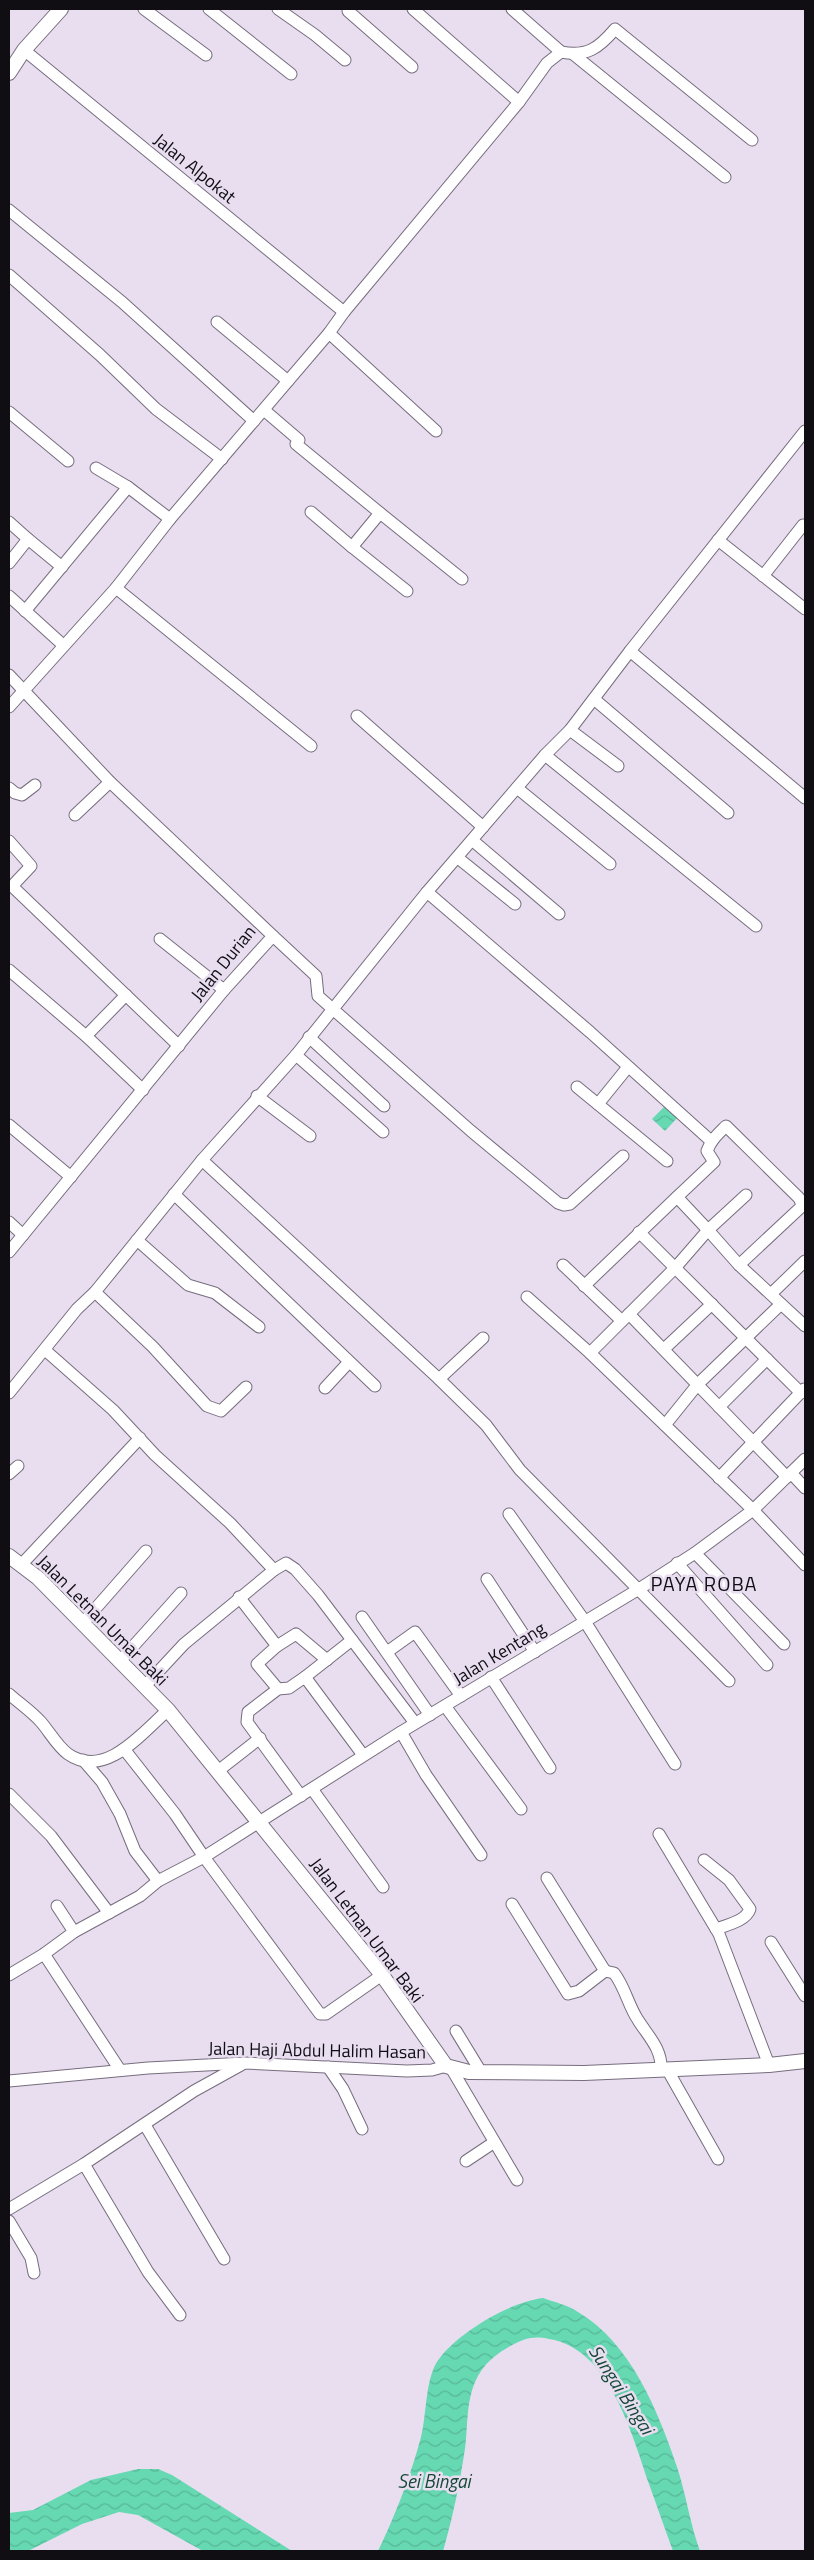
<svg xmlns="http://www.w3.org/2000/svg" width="814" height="2560" font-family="'Titillium Web',sans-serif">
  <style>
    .water { fill: url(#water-waves) }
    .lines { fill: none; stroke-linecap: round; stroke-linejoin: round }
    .minor-casing { stroke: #766d7d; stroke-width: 13 }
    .tertiary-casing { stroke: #766d7d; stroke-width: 16 }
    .minor { stroke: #fff; stroke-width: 11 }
    .tertiary { stroke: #fff; stroke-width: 14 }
    .labels { text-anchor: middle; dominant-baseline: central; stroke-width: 5; stroke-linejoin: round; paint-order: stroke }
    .street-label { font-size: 18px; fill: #100d13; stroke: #e8def0 }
    .water-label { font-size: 19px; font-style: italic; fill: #164838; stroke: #e8def0 }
    .quarter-label { font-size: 20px; letter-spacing: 1px; fill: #100d13; stroke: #e8def0 }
  </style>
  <defs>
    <pattern id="water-waves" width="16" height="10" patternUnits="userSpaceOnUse" patternTransform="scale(1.25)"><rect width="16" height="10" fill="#66d8b2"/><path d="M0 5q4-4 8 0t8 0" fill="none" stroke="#57b898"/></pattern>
  </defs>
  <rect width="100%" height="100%" fill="#e8def0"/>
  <g class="water">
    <path d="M667,1104L679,1116L665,1131L652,1119Z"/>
    <path d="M543,2298C554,2302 568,2305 578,2312C631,2343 658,2411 677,2467C686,2494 690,2524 700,2551H673C665,2529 657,2506 649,2484C632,2434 609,2348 549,2339C539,2337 533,2337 523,2340C508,2346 490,2357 481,2371C464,2396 469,2427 464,2455C459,2488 452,2520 443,2551H378C395,2516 411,2475 421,2437C427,2414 425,2377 439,2359C459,2332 510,2302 543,2298Z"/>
    <path d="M138,2469H158L172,2475L292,2551H203L138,2515L119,2512L82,2524L28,2551H9V2513L33,2510L91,2480Z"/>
  </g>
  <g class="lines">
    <g class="minor-casing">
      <g id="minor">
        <path d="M144,9L206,55"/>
        <path d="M209,9L291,74"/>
        <path d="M278,9L315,35L345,60"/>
        <path d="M413,9L519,102"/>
        <path d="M348,11L412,67"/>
        <path d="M24,50L344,312"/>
        <path d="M561,52C587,57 599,48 615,29L752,140"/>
        <path d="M573,54L725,177"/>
        <path d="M9,210L122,302L254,421"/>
        <path d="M9,275L100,355L156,409L222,459"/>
        <path d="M217,322L288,381"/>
        <path d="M329,333L436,431"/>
        <path d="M264,410L299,440L296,444L380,513L352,547L407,591"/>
        <path d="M9,412L68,461"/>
        <path d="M96,468L128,487"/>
        <path d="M311,512L352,547"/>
        <path d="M380,513L462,579"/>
        <path d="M9,522L28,539"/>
        <path d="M718,540L805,609"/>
        <path d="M9,563L28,539L62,567"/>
        <path d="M763,576L803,525"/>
        <path d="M116,588L311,746"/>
        <path d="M9,596L63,645"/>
        <path d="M25,611L128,487L170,519"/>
        <path d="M630,651L805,798"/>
        <path d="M9,675L110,782L273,936L224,990L9,1252"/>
        <path d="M594,699L728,813"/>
        <path d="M9,707L116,588L170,519L329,333L344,312L519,102L547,63L561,52L512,9"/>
        <path d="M357,716L483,827"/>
        <path d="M570,730L618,766"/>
        <path d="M545,755L756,926"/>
        <path d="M9,788L15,793L22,795L35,785"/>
        <path d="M517,788L610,864"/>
        <path d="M75,815L110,782"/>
        <path d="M472,840L559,914"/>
        <path d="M9,841L31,866L15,883L14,888L179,1046"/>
        <path d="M458,858L515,904"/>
        <path d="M427,892L590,1032L711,1141"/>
        <path d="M273,936L316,976L318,996L471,1131L558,1203L564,1205L570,1204L623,1156"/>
        <path d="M160,939L224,990"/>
        <path d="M9,970L86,1036L126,995"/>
        <path d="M86,1036L143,1090"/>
        <path d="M309,1037L384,1106"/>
        <path d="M296,1055L383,1132"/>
        <path d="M577,1087L667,1161"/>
        <path d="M257,1096L310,1136"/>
        <path d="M598,1104L628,1067"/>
        <path d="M9,1125L71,1177"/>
        <path d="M202,1160L439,1379L486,1425L520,1470L729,1681"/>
        <path d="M174,1194L375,1386"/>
        <path d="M9,1222L23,1235"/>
        <path d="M639,1232L801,1393"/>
        <path d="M137,1240L188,1285L215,1293L259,1327"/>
        <path d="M563,1265L622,1321"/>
        <path d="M739,1265L800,1208L802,1204L799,1198L726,1126C718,1134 711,1140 707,1151L714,1162L677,1197L708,1230L746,1195"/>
        <path d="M584,1286L677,1197"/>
        <path d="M95,1292L153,1347L207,1406L221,1411L246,1387"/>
        <path d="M771,1294L805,1261"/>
        <path d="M527,1297L590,1353"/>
        <path d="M629,1314L787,1477"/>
        <path d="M805,1326L739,1265L708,1230L675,1268L590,1353L753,1510L805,1565"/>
        <path d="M664,1349L712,1304"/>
        <path d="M45,1350L113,1410L155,1455L230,1523L274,1570L286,1563L295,1569L318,1595L415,1723"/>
        <path d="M439,1379L483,1338"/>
        <path d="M325,1388L349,1362"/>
        <path d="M9,1393L77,1309L95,1292L202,1160L296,1055L427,892L545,755L570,730L630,651L805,431"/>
        <path d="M719,1407L767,1359"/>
        <path d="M665,1425L698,1384L781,1304"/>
        <path d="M791,1473L805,1488"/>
        <path d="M9,1474L18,1466"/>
        <path d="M719,1478L804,1389"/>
        <path d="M509,1514L584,1620L675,1764"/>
        <path d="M695,1553L784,1644"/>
        <path d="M677,1563L767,1665"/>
        <path d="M21,1565L140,1438"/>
        <path d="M487,1579L535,1652"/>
        <path d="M239,1597L277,1646L257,1664L278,1689"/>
        <path d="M362,1617L430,1715"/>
        <path d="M82,1624L146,1551"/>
        <path d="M277,1646L296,1634L327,1660"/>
        <path d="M387,1652L415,1632L461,1696"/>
        <path d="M120,1661L181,1593"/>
        <path d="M305,1677L352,1640"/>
        <path d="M491,1677L550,1768"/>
        <path d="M144,1687L184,1644L274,1570"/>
        <path d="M9,1694C19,1703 31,1711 41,1722C49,1731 57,1746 68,1754C105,1780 143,1732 168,1710"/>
        <path d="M445,1706L521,1809"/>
        <path d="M401,1732L426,1775L481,1855"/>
        <path d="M124,1749L175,1814L204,1857L320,2014H326L382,1975"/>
        <path d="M83,1760L102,1782L120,1814L135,1851L158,1881"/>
        <path d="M218,1771L260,1738"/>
        <path d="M312,1789L383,1887"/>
        <path d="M9,1794L51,1836L109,1913"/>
        <path d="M301,1796L247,1722L248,1712L278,1689L289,1688L305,1677L363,1755"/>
        <path d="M659,1834L719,1934L769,2065"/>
        <path d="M704,1860L729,1880L750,1909C746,1921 727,1925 716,1929"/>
        <path d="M547,1878L605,1971"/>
        <path d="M512,1904L568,1994L579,1991L605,1971L614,1973C625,1987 628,2005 638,2020C648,2036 662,2049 661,2069"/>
        <path d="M57,1906L74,1932"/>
        <path d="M771,1942L805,1996"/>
        <path d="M44,1954L120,2070"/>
        <path d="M9,1975L44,1954L74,1932L140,1896L158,1881L204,1857L401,1732L639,1589L695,1553L753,1510L805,1459"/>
        <path d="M456,2031L481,2072"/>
        <path d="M328,2067L343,2089L362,2129"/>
        <path d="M451,2068L517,2180"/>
        <path d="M667,2069L718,2159"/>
        <path d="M9,2081L148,2068L245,2063L407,2071L432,2070L446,2066"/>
        <path d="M145,2125L224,2259"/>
        <path d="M466,2161L493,2143"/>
        <path d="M84,2164L148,2272L180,2315"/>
        <path d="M9,2209L84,2164L194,2091L241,2065"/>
        <path d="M9,2221L31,2258L34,2273"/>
      </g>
    </g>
    <g class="tertiary-casing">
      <g id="tertiary">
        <path d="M9,73L24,50L61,9"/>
        <path d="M9,1556L38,1578L168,1710L382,1975L446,2066L469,2072L584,2073L769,2065L805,2061"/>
      </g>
    </g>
    <use href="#minor" class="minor"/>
    <use href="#tertiary" class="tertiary"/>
  </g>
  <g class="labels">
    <g class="street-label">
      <text transform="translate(195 168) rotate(39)">Jalan Alpokat</text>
      <text transform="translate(223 963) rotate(-51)">Jalan Durian</text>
      <text transform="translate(103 1620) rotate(45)">Jalan Letnan Umar Baki</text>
      <text transform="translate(499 1653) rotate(-31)">Jalan Kentang</text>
      <text transform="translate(367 1930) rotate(53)">Jalan Letnan Umar Baki</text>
      <text transform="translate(317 2050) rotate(1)">Jalan Haji Abdul Halim Hasan</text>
    </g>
    <g class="water-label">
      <text transform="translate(622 2389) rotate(57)">Sungai Bingai</text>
      <text x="434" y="2480">Sei Bingai</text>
    </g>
    <g class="quarter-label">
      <text x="704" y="1583">PAYA ROBA</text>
    </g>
  </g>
  <rect width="814" height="2560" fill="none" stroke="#100d13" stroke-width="20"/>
</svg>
